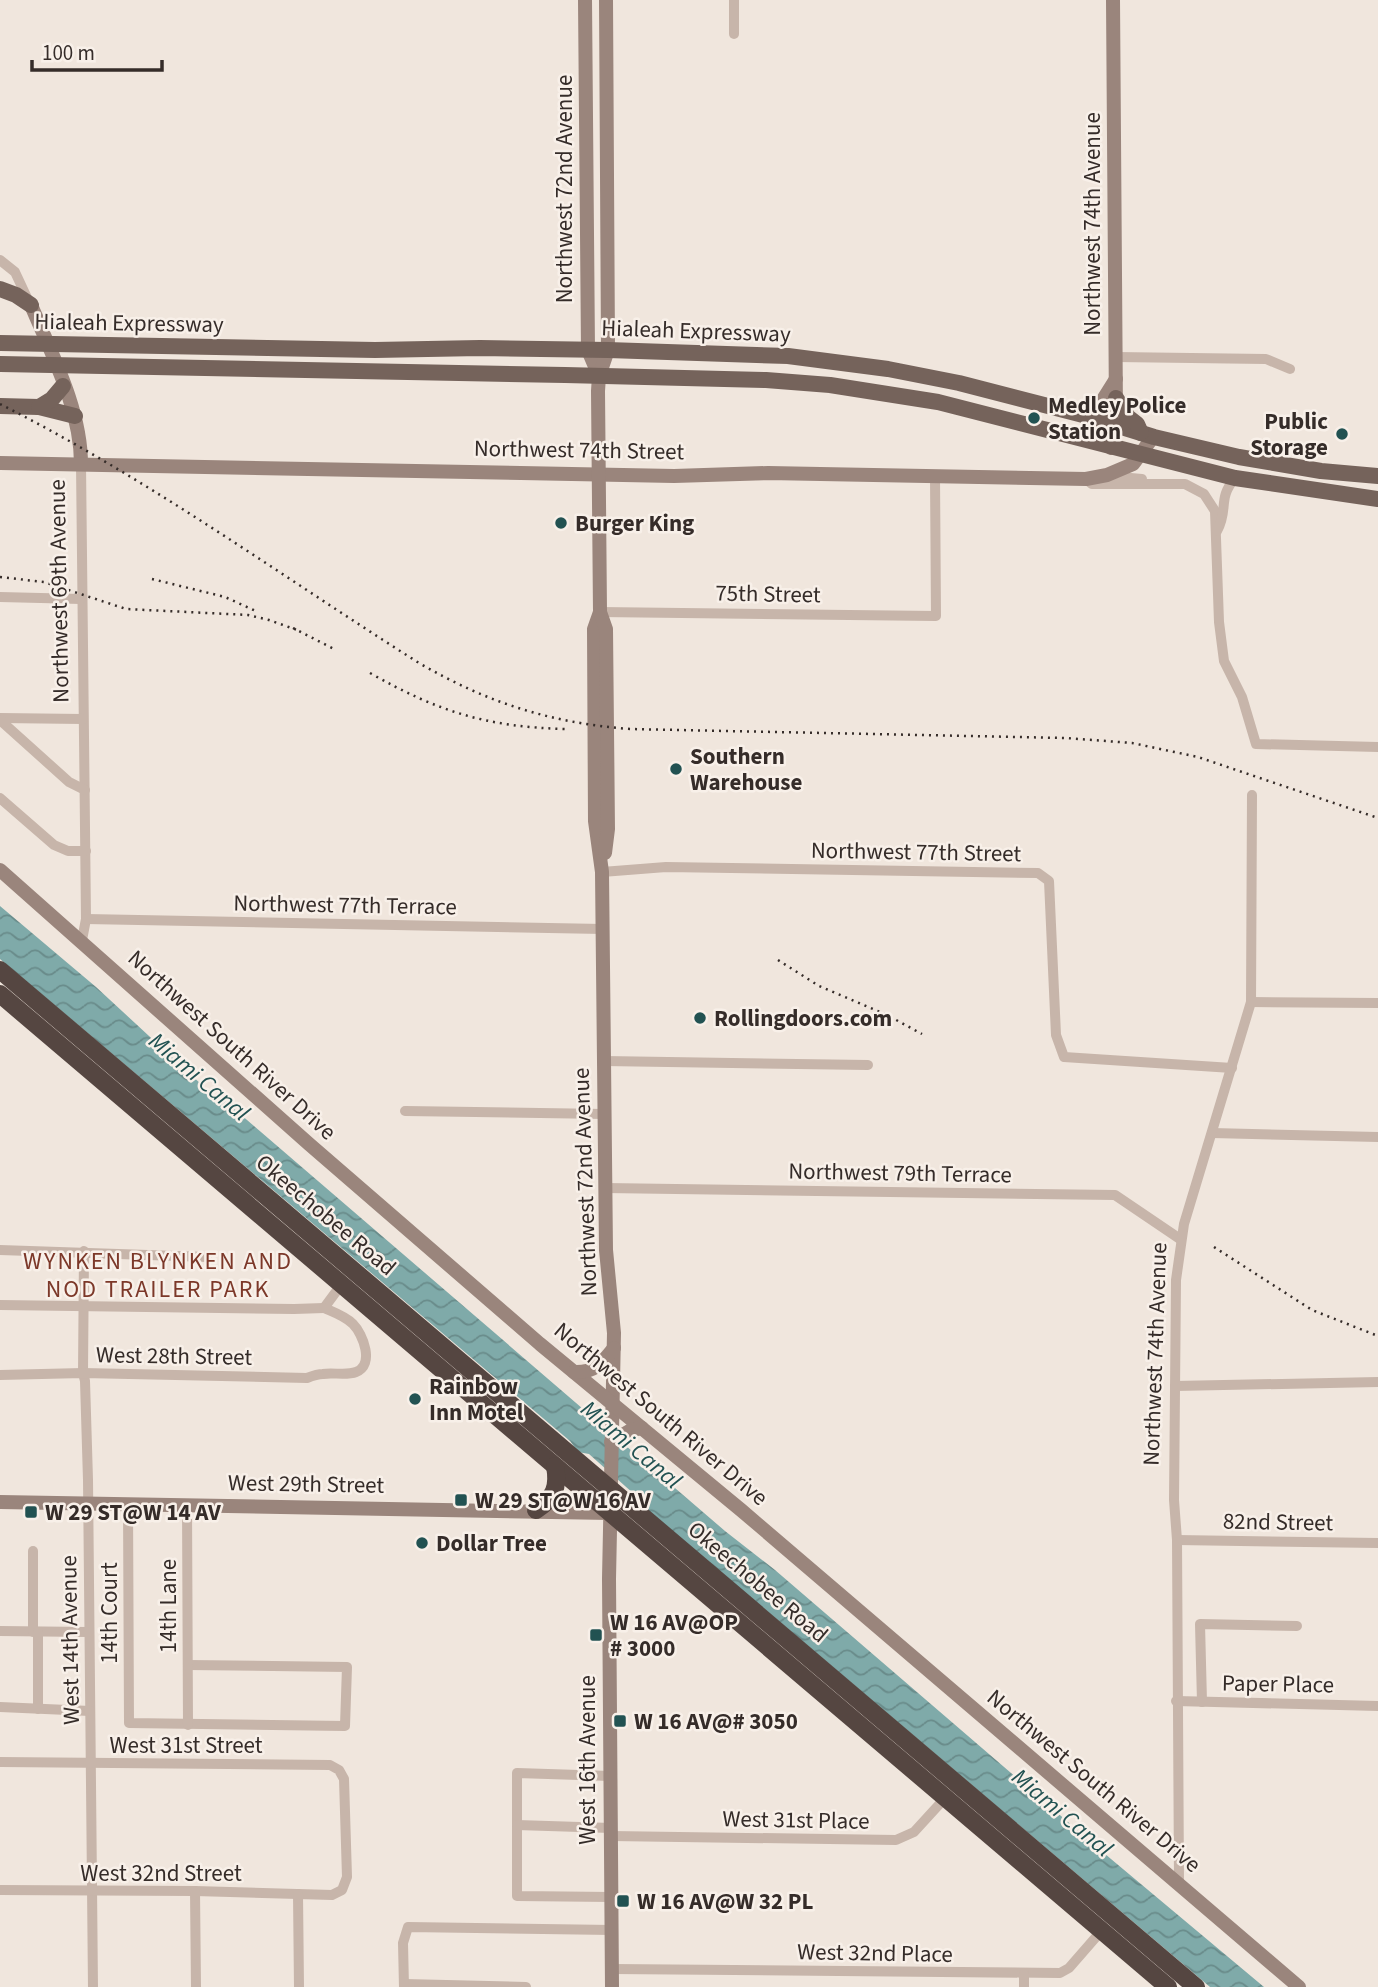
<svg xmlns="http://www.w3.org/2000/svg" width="1378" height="1987" font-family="'Source Sans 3',sans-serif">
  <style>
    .water { fill: url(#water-waves) }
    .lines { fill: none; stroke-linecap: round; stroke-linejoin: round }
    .street { stroke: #c7b5aa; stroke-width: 10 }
    .secondary { stroke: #9a857c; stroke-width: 14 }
    .primary { stroke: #75635b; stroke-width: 16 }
    .highway { stroke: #554641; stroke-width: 18 }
    .rail { stroke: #352c29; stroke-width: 2.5; stroke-dasharray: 2 5; stroke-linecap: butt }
    .poi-dot { fill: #225252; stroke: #f8f0e9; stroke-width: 2.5 }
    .labels { text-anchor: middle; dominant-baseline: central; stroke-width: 5; stroke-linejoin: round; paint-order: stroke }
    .street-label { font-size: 23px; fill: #352c29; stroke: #f8f0e9 }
    .poi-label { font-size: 23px; font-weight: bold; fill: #352c29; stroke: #f8f0e9; text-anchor: start }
    .water-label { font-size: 24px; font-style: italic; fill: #225252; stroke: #f8f0e9 }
    .neighbourhood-label { font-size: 24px; letter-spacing: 2px; fill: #7c3829; stroke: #f8f0e9 }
  </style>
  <defs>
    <pattern id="water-waves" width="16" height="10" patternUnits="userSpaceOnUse" patternTransform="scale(1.75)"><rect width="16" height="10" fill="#7faaa9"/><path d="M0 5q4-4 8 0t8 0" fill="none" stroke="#698b8a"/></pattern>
  </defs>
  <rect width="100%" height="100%" fill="#f0e6dd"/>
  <path class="water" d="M0,906L96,987L215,1097L225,1101L725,1531L775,1570L1111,1859L1264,1987H1210L637,1501L634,1494L589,1454L578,1452L570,1441L0,959Z"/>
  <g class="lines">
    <g class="street">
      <path d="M734,0V34"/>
      <path d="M0,260L15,272L29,302"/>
      <path d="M1116,357L1266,359L1290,369"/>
      <path d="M81,464L86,919L82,940"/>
      <path d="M1108,476L1142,479"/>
      <path d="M1087,480L1092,484H1185L1204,494L1215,511L1219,622L1224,661L1242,697L1256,744L1378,747"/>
      <path d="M1217,531C1229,510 1217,499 1235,478"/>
      <path d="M0,597L81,599"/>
      <path d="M600,612L936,616L935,476"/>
      <path d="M0,718L83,719"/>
      <path d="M0,720L69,782L85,790"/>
      <path d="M0,798L54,845L68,851H86"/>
      <path d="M602,872L666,867L1038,873L1049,881L1056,1035L1064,1057L1232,1068"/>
      <path d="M86,919L603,929"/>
      <path d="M1251,1002L1378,1003"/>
      <path d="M604,1061L868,1065"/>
      <path d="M405,1111L604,1114"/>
      <path d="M1212,1133L1378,1137"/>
      <path d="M605,1188L1115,1195L1180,1239"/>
      <path d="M0,1250L207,1257"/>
      <path d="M84,1251L83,1373L85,1381L88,1480L93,1987"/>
      <path d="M0,1305L294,1309L324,1308"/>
      <path d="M324,1308L341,1285"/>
      <path d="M0,1375L83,1373L307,1378C312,1376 317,1374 323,1374C333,1372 346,1376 356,1372C375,1365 363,1334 353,1324C345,1316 333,1312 324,1308"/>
      <path d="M1175,1386L1378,1382"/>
      <path d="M128,1503L129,1723L345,1726L347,1667L188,1665"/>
      <path d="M187,1504L188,1725"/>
      <path d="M1177,1540L1378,1543"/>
      <path d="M0,1631L88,1632"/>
      <path d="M33,1632V1551"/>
      <path d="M38,1632V1709"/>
      <path d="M1176,1701L1378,1706"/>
      <path d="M1202,1702L1200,1624L1297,1626"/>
      <path d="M0,1707L90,1711"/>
      <path d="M0,1762L330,1765L339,1770L344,1779L347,1877L342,1890L332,1895L195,1891L0,1890"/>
      <path d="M610,1776L517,1773V1896L611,1897"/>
      <path d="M517,1825L611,1828"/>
      <path d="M611,1836L896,1840L914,1832L946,1797"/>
      <path d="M1179,1882L1177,1540L1174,1500L1176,1280L1184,1224L1251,1002L1252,795"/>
      <path d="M195,1891L196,1987"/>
      <path d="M298,1894L299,1987"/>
      <path d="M612,1969L1060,1973L1069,1968L1103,1929"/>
      <path d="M1024,1974V1987"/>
      <path d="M404,1984L526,1987"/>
      <path d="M404,1987L403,1943L408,1927L612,1930"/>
    </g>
    <g class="secondary">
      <path d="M585,0L588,350L599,376"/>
      <path d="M31,305C52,355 81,409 81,464"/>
      <path d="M1083,415L1099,406L1116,379"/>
      <path d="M1111,448L1116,412L1113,0"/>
      <path d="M0,463L674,476L768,473L1086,479L1107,475L1133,464L1153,437"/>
      <path d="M600,612L594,629L595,821L602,872L606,1250L614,1333L609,1579L612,1987"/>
      <path d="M605,853L608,829L606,629L600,612L598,391L599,376L608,350L606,0"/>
      <path d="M0,870L309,1144L540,1344L741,1510L1299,1987"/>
      <path d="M574,1372C595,1373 602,1363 614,1348"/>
      <path d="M611,1442L631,1430L642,1428"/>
      <path d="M0,1502L610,1513"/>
    </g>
    <g class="primary">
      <path d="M0,289L16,295L31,305"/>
      <path d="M0,343L375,350L480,348L608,350L788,356L888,369L959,383L1083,415L1154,437L1239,457L1321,471L1378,476"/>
      <path d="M0,364L565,375L766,380L830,385L938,402L1235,478L1378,499"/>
      <path d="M1116,398L1128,417L1137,424L1141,433"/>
      <path d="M0,406L39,407L75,416"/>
      <path d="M39,407L52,399L63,386"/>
    </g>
    <g class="highway">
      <path d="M0,970L1196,1987"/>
      <path d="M0,994L1168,1987"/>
      <path d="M536,1510C554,1498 559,1488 555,1466"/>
    </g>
    <g class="rail">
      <path d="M0,404C147,478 280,575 419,663C488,703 551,723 630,729L1066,738L1132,743L1198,757L1378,818"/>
      <path d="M0,577L44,582L126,609L248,615L269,620L300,631"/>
      <path d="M152,579L225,597L258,612"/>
      <path d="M293,628L334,649"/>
      <path d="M370,673C439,712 487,727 566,729"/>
      <path d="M778,960L819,986L887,1015L922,1034"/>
      <path d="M1214,1247L1312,1310L1378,1336"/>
    </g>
  </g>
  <g class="poi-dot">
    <circle cx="1034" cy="418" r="7"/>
    <circle cx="1342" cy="434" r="7"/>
    <circle cx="561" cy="523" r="7"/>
    <circle cx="676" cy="769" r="7"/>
    <circle cx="700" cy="1018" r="7"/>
    <circle cx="415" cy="1399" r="7"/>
    <rect x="454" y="1493" width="14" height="14" rx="3.5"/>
    <rect x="24" y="1505" width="14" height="14" rx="3.5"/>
    <circle cx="422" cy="1543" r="7"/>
    <rect x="589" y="1628" width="14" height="14" rx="3.5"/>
    <rect x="613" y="1714" width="14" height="14" rx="3.5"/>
    <rect x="616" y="1894" width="14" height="14" rx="3.5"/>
  </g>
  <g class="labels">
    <g class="street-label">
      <text transform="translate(564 189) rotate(-90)">Northwest 72nd Avenue</text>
      <text transform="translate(1092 224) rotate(-90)">Northwest 74th Avenue</text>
      <text transform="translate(129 323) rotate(1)">Hialeah Expressway</text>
      <text transform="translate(696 331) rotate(2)">Hialeah Expressway</text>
      <text transform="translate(579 450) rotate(1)">Northwest 74th Street</text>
      <text transform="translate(59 591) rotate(-91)">Northwest 69th Avenue</text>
      <text transform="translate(768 594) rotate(1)">75th Street</text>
      <text transform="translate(916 852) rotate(1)">Northwest 77th Street</text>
      <text transform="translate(345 905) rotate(1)">Northwest 77th Terrace</text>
      <text transform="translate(232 1045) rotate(42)">Northwest South River Drive</text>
      <text transform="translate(900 1173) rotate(1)">Northwest 79th Terrace</text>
      <text transform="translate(585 1182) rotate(-92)">Northwest 72nd Avenue</text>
      <text transform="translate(326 1215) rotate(40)">Okeechobee Road</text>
      <text transform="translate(1155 1354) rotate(-88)">Northwest 74th Avenue</text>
      <text transform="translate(174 1356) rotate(1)">West 28th Street</text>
      <text transform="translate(661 1414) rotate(40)">Northwest South River Drive</text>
      <text transform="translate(306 1484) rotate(1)">West 29th Street</text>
      <text transform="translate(1278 1522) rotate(1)">82nd Street</text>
      <text transform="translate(758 1582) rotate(40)">Okeechobee Road</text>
      <text transform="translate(168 1606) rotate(-90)">14th Lane</text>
      <text transform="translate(109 1613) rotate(-90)">14th Court</text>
      <text transform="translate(70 1640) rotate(-91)">West 14th Avenue</text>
      <text transform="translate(1278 1684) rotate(1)">Paper Place</text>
      <text x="186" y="1745">West 31st Street</text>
      <text transform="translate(587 1760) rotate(-90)">West 16th Avenue</text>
      <text transform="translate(1094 1781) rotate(40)">Northwest South River Drive</text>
      <text transform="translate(796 1820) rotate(1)">West 31st Place</text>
      <text x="161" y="1873">West 32nd Street</text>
      <text transform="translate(875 1953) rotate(1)">West 32nd Place</text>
    </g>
    <g class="poi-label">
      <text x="1048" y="405">Medley Police<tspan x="1048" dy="26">Station</tspan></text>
      <text x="1328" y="421" text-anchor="end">Public<tspan x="1328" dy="26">Storage</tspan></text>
      <text x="575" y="523">Burger King</text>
      <text x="690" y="756">Southern<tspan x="690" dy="26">Warehouse</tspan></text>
      <text x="714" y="1018">Rollingdoors.com</text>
      <text x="429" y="1386">Rainbow<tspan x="429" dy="26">Inn Motel</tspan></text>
      <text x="475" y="1500">W 29 ST@W 16 AV</text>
      <text x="45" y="1512">W 29 ST@W 14 AV</text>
      <text x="436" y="1543">Dollar Tree</text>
      <text x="610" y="1622">W 16 AV@OP<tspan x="610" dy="26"># 3000</tspan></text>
      <text x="634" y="1721">W 16 AV@# 3050</text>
      <text x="637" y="1901">W 16 AV@W 32 PL</text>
    </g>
    <g class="water-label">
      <text transform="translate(199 1077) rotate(40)">Miami Canal</text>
      <text transform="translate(631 1445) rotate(40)">Miami Canal</text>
      <text transform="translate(1062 1813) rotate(40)">Miami Canal</text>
    </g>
    <g class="neighbourhood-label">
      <text x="158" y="1261">WYNKEN BLYNKEN AND<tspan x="158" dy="28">NOD TRAILER PARK</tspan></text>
    </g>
  </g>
  <path d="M32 60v10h130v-10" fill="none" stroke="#352c29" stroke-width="3.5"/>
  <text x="42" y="60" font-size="21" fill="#352c29" stroke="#f8f0e9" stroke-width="5" paint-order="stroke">100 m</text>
</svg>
